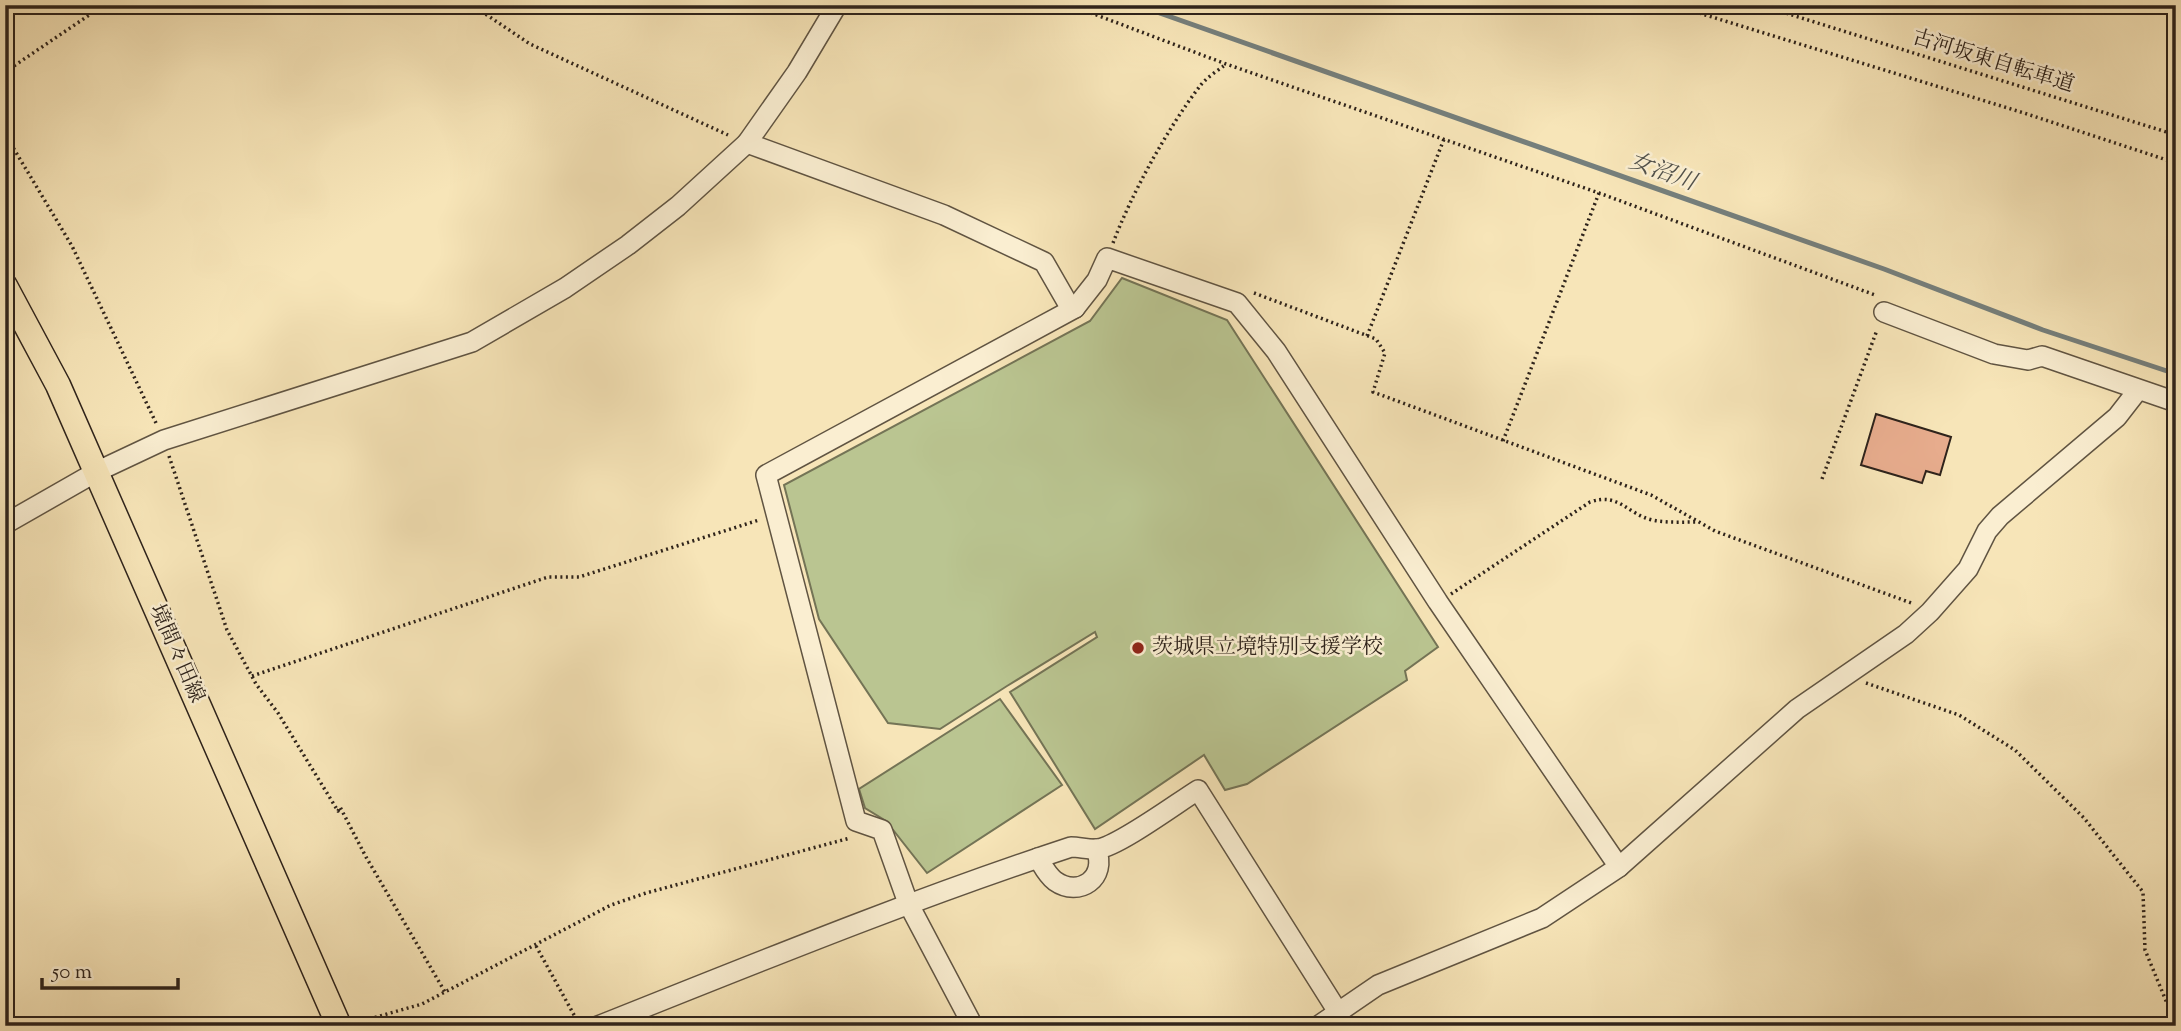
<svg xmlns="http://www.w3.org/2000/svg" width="2181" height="1031" font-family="'Sorts Mill Goudy','Noto Serif JP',serif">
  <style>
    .green { fill: #bac591; stroke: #747456; stroke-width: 2 }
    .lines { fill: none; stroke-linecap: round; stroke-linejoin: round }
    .stream { stroke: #757f7c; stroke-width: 5 }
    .building { fill: #e7ac8d; stroke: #2e231b; stroke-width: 2 }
    .minor-casing { stroke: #605442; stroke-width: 22 }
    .major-casing { stroke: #2e231b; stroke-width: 27 }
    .path { stroke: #2e231b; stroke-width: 3.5; stroke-dasharray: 2 3.5; stroke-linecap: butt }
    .minor { stroke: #faeed1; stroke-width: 19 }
    .major { stroke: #f7e5b8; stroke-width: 24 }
    .poi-dot { fill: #8f2418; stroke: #faeed1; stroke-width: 2.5 }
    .labels { text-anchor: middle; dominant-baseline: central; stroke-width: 5; stroke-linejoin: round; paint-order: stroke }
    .street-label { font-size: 21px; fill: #2e231b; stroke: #faeed1 }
    .poi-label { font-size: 21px; fill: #2e231b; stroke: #faeed1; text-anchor: start }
    .water-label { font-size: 23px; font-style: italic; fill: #51514b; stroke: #faeed1 }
  </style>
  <rect width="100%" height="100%" fill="#f7e5b8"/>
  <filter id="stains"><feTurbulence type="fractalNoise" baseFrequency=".00286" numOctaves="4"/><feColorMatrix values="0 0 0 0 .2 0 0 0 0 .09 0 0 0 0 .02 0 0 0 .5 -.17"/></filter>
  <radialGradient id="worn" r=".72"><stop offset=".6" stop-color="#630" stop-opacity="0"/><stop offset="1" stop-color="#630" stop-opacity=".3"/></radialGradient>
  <g class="green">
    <path d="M1122,278L1227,320L1438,647L1405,671L1407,680L1247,784L1225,790L1204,755L1095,829L1010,692L1097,637L1095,632L1007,686L940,729L888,723L819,619L784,485L1090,321Z"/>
    <path d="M1000,699L1062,785L927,873L886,821L865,808L859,789Z"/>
  </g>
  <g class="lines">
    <path class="stream" d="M1137,5L1884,269L2043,330L2176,374"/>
  </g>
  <path class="building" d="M1876,414L1951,437L1940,475L1926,471L1922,483L1861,465Z"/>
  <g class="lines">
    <g class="minor-casing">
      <g id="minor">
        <path d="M747,143L944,215L1044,262L1067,302L1075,308"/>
        <path d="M1884,312L1994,354L2028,360L2042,356L2176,402"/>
        <path d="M5,524L96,472L164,440L472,342L565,288L628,245L678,206L747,143L797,72L837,5"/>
        <path d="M1038,858C1043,866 1047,875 1055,881C1079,898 1108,878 1096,849"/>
        <path d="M598,1026C754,964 910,900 1071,847C1080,847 1089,850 1098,849C1119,846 1177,803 1198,790L1338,1012"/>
        <path d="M973,1026L908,903L882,830L856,821L766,475L1075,308L1097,280L1107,258L1237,303L1276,351L1438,602L1619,867"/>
        <path d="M1318,1026L1378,985L1542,918L1619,867L1797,709L1906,634L1930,612L1968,569L1987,531L2000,516L2117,417L2138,390"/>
      </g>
    </g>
    <g class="major-casing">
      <path id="major" d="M5,286L58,385L339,1026"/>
    </g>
    <g class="path">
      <path d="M472,5L530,44L728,135"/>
      <path d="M1070,5L1226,64L1599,193L1875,295"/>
      <path d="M1673,5L2024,113L2176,163"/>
      <path d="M1760,5L2176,135"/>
      <path d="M5,72L104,5"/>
      <path d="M5,134L72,246L156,423"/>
      <path d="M1113,243C1132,193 1167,129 1200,86C1206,78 1217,71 1225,65"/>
      <path d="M1254,293L1376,339L1385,353L1373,392L1651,495L1715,531L1914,604"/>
      <path d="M1367,336L1444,139"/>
      <path d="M1503,441L1599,193"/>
      <path d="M169,456L227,630L256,684L278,713L338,811L340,807L366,857L445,992"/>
      <path d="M1822,479L1877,330"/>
      <path d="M1451,594L1590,502C1619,492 1627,514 1652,520C1667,523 1682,522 1697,522"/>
      <path d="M252,676L548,577H579L759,520"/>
      <path d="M1866,683L1959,715L2015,750L2084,818L2143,892L2145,950L2176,1025"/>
      <path d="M536,946L579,1024"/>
      <path d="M359,1022L422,1004L611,905L646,893L850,838"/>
    </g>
    <use href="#minor" class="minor"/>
    <use href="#major" class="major"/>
  </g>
  <circle class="poi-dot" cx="1138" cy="648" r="7"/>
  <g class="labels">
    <g class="street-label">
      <text transform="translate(1993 62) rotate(17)">古河坂東自転車道</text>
      <text transform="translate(176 654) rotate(66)">境間々田線</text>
    </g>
    <g class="poi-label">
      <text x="1152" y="648">茨城県立境特別支援学校</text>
    </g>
    <g class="water-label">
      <text transform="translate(1662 173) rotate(20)">女沼川</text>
    </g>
  </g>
  <rect width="2181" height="1031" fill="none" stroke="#f7e5b8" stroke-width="28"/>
  <rect x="7" y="7" width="2167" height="1017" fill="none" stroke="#2e231b" stroke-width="3.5"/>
  <rect x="14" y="14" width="2153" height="1003" fill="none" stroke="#2e231b" stroke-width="2"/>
  <path d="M42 978v10h136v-10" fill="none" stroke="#2e231b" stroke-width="3.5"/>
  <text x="52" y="978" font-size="21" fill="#2e231b" stroke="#faeed1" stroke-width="5" paint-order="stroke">50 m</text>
  <rect width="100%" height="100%" filter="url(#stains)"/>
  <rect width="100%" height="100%" fill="url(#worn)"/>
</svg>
